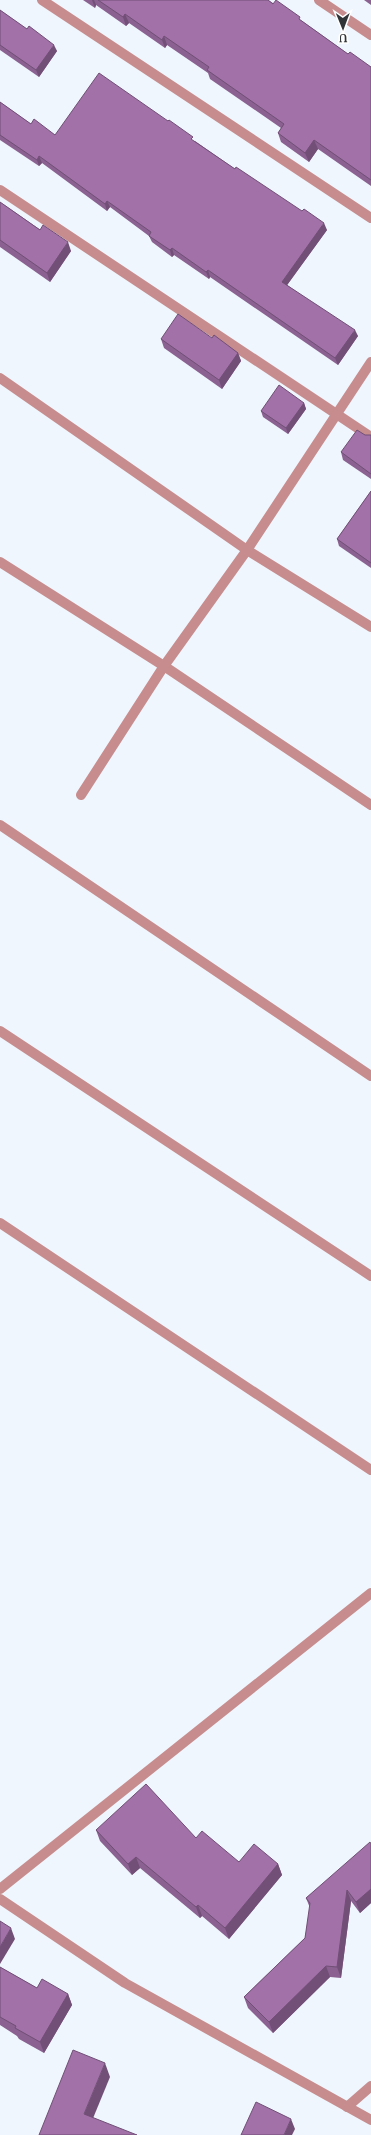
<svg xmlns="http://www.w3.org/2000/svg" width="371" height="2135" font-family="Merriweather,serif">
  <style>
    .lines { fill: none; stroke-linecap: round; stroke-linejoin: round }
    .minor { stroke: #c78d8e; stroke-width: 10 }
    .wall { fill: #8a6190 }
    .shaded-wall { fill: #714f76 }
    .building { fill: #a171a8; stroke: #714f76 }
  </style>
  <rect width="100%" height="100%" fill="#eff6fd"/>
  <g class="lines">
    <g class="minor">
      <path d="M42,0L371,218"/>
      <path d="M319,0L371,35"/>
      <path d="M0,190L371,437"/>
      <path d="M0,378L247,550L371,627"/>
      <path d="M0,562L164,666L371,805"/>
      <path d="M81,795L164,666L247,550L371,362"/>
      <path d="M0,825L371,1076"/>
      <path d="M0,1031L371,1276"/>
      <path d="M0,1223L371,1470"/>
      <path d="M0,1889L371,1593"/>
      <path d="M0,1899L125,1983L371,2120"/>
      <path d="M347,2107L371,2086"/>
    </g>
  </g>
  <g class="wall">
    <path d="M83,0H268L302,21L348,54L371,67V186L318,149L309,162L281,142L278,133L281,128L210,79L208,73L167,45L165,48L129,23L126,26L96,5L95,8Z"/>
    <path d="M364,0H371V5Z"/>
    <path d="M0,10L57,51L39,77L0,50Z"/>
    <path d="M0,102L31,124L55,135L195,141L235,169L327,230L287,285L358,336L338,365L210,277L209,279L174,255L172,257L152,242L149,236L110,207L107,211L42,163L39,166L0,140Z"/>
    <path d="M0,202L71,251L50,282L0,247Z"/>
    <path d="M212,338L238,353L241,361L222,389L164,348L161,339Z"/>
    <path d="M304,403L306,409L288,434L263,417L261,411Z"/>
    <path d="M365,435H371V479L343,460L341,452Z"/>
    <path d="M371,491V568L339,546L337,539Z"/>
    <path d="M96,1830L196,1838L239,1862L278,1864L282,1875L229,1939L202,1916L200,1918L140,1868L132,1875L100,1841Z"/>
    <path d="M371,1844V1903L360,1913L351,1901L341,1978L330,1977L273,2033L248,2008L244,1997L305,1938L310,1908L306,1898Z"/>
    <path d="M0,1967L37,1988L68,1994L72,2005L44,2053L19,2039L17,2036L0,2025Z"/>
  </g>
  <g class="shaded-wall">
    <path d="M92,0H94L96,5L95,8Z"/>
    <path d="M125,14L129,23L126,26L123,17Z"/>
    <path d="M164,36L167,45L165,48L162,40Z"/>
    <path d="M54,45L57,51L39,77L36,70Z"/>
    <path d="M314,140L318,149L309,162L305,153Z"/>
    <path d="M39,156L42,163L39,166L37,160Z"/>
    <path d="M107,201L110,207L107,211L105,204Z"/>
    <path d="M324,223L327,230L285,288L282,282Z"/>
    <path d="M68,242L71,251L50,282L47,273Z"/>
    <path d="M172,248L174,255L172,257L170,250Z"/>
    <path d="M208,270L210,277L209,279L206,272Z"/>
    <path d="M355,330L358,336L338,365L335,358Z"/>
    <path d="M238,353L241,361L222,389L219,380Z"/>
    <path d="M304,403L306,409L288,434L286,428Z"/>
    <path d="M136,1857L140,1868L132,1875L128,1864Z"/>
    <path d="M278,1864L282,1875L229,1939L225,1928Z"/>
    <path d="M371,1889V1903L360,1913L356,1902Z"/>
    <path d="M347,1890L351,1901L341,1978L337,1967Z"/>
    <path d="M198,1905L202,1916L200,1918L196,1907Z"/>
    <path d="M11,1928L15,1939L0,1964V1947Z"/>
    <path d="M326,1966L330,1977L273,2033L269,2022Z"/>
    <path d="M68,1994L72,2005L44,2053L40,2042Z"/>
    <path d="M105,2063L110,2077L89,2128L84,2114Z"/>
    <path d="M291,2119L295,2129L292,2135H284Z"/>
  </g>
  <g class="building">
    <path d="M98,0H268L273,4L276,0L300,17L299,19L348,54L350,52L371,67V180L314,140L305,153L278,133L284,124L207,70L209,67L164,36L162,40L125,14L123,17Z"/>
    <path d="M0,10L27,29L29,26L54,45L36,70L0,45Z"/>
    <path d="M99,73L168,121L169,120L193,137L191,139L235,169L236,167L302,211L304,209L324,223L282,282L355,330L335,358L208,270L206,272L172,248L170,250L149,236L151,232L107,201L105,204L39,156L37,160L0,135V102L31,124L34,119L55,135Z"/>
    <path d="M0,202L40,230L43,225L68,242L47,273L0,240Z"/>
    <path d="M178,314L212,338L214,335L238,353L219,380L161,339Z"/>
    <path d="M279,385L304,403L286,428L261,411Z"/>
    <path d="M357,430L365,435H371V474L341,452Z"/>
    <path d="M371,491V563L337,539Z"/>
    <path d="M146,1784L196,1838L202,1831L239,1862L254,1844L278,1864L225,1928L198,1905L196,1907L136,1857L128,1864L96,1830Z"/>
    <path d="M370,1842L371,1844V1889L356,1902L347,1890L337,1967L326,1966L269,2022L244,1997L305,1938L310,1903L306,1898Z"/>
    <path d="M0,1921L11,1928L0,1947Z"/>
    <path d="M0,1967L37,1988L42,1979L68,1994L40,2042L15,2028L16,2026L0,2017Z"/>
    <path d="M73,2050L105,2063L84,2114L137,2135H39Z"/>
    <path d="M256,2102L291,2119L284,2135H241Z"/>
  </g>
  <g transform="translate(343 28) rotate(179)" stroke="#ffffff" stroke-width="3" paint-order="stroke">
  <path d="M0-3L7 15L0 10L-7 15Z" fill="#313436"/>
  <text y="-6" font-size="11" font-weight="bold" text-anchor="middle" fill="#313436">U</text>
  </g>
</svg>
